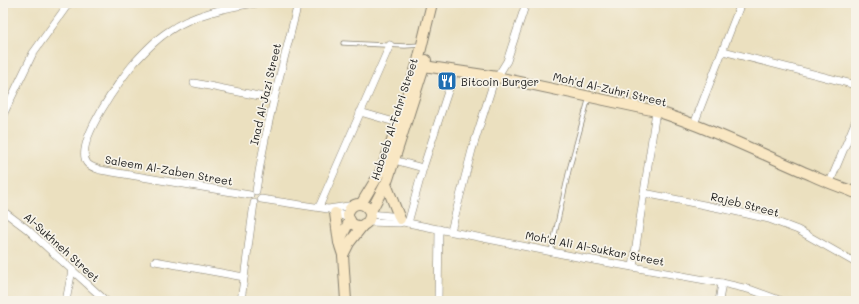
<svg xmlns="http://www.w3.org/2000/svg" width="859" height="304" font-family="Mali,sans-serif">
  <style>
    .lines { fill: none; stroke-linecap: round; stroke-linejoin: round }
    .lane-casing { stroke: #847e6e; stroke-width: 5 }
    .street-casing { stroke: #847e6e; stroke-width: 8 }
    .secondary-casing { stroke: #847e6e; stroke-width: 12 }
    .lane { stroke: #fff; stroke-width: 3.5 }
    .street { stroke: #fff; stroke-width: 7 }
    .secondary { stroke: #f9e7c3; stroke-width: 10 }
    .labels { text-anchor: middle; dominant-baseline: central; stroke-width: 3.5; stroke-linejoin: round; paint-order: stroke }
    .poi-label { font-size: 11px; fill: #1c1c1c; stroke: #f7f3e8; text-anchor: start }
    .street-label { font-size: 11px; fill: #1c1c1c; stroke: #f7f3e8 }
  </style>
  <rect width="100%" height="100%" fill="#f7f3e8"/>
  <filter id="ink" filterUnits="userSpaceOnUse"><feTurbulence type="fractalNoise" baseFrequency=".025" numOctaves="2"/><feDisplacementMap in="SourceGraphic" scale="8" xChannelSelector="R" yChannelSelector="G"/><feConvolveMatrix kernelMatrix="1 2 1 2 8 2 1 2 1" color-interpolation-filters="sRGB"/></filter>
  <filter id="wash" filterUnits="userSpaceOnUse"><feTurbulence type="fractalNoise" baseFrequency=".012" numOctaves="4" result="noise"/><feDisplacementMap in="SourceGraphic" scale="16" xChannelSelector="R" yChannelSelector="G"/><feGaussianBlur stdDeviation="0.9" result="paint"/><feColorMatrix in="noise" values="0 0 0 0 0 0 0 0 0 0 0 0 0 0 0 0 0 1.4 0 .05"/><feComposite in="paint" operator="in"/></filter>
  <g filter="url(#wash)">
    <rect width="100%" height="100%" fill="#ebe0bf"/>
  </g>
  <g filter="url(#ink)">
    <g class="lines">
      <g class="lane-casing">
        <g id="lane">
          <path d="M343,43L405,46L420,45"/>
          <path d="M551,252L569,170L589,97"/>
        </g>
      </g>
      <g class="street-casing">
        <g id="street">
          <path d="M855,3H856"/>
          <path d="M723,51L856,85"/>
          <path d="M194,83L274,99"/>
          <path d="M360,112L398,123"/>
          <path d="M3,115L33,53L69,3"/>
          <path d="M694,124L741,3"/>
          <path d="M394,160L423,168"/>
          <path d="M830,182L856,120"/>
          <path d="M256,191C265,127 283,65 298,3"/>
          <path d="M644,193L734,211L769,219L798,230L856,263"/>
          <path d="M250,195L100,170C96,168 90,167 87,163C73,144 122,77 135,62C145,51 156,39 169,31C191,15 231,6 258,3"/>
          <path d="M261,199L328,209L355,205"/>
          <path d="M319,207L390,45"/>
          <path d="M3,211L27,229L106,301"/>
          <path d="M332,211L350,219"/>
          <path d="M370,214L391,216L402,220"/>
          <path d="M367,222L399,223L403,222L582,258L722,283L752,290L782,301"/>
          <path d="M408,223L423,168L455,70"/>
          <path d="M451,231L472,150L493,84L507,61L526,3"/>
          <path d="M155,261L244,277"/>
          <path d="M633,267L656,111"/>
          <path d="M66,301L72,270"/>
          <path d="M241,301L254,203"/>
          <path d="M438,301L439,229"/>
          <path d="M719,301L722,283"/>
        </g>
      </g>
      <g class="secondary-casing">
        <g id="secondary">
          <path d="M417,65L497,77L656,111C709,128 760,153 811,175C825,182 841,187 856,193"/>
          <path d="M386,184L400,219"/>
          <path d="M361,204L381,171L389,150L417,65L432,3"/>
          <circle cx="359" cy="215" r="11"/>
          <path d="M335,213L339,243"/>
          <path d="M370,213L388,179L426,60"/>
          <path d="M343,255L349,243L364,224"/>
          <path d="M346,301L343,255L340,246L342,236L350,220"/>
        </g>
      </g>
      <use href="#lane" class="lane"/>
      <use href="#street" class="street"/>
      <use href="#secondary" class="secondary"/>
    </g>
  </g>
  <defs>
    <g id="restaurant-square" transform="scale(1)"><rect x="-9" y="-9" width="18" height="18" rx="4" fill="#1f6fb2" stroke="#f7f3e8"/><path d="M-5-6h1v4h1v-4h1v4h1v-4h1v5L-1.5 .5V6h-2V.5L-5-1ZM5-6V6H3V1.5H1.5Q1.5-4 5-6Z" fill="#fff"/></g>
  </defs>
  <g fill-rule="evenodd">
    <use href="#restaurant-square" x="447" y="81"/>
  </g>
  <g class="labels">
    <g class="poi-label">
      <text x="461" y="81">Bitcoin Burger</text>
    </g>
    <g class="street-label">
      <text transform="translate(610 89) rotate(13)">Moh'd Al-Zuhri Street</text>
      <text transform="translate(265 94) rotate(-77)">Inad Al-Jazi Street</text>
      <text transform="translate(394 119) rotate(-72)">Habeeb Al-Fahri Street</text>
      <text transform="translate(169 170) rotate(10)">Saleem Al-Zaben Street</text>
      <text transform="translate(745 204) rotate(14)">Rajeb Street</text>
      <text transform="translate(62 247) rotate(42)">Al-Sukhneh Street</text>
      <text transform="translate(595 248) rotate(11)">Moh'd Ali Al-Sukkar Street</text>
    </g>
  </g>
  <rect width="859" height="304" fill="none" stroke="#f7f3e8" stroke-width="16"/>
</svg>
